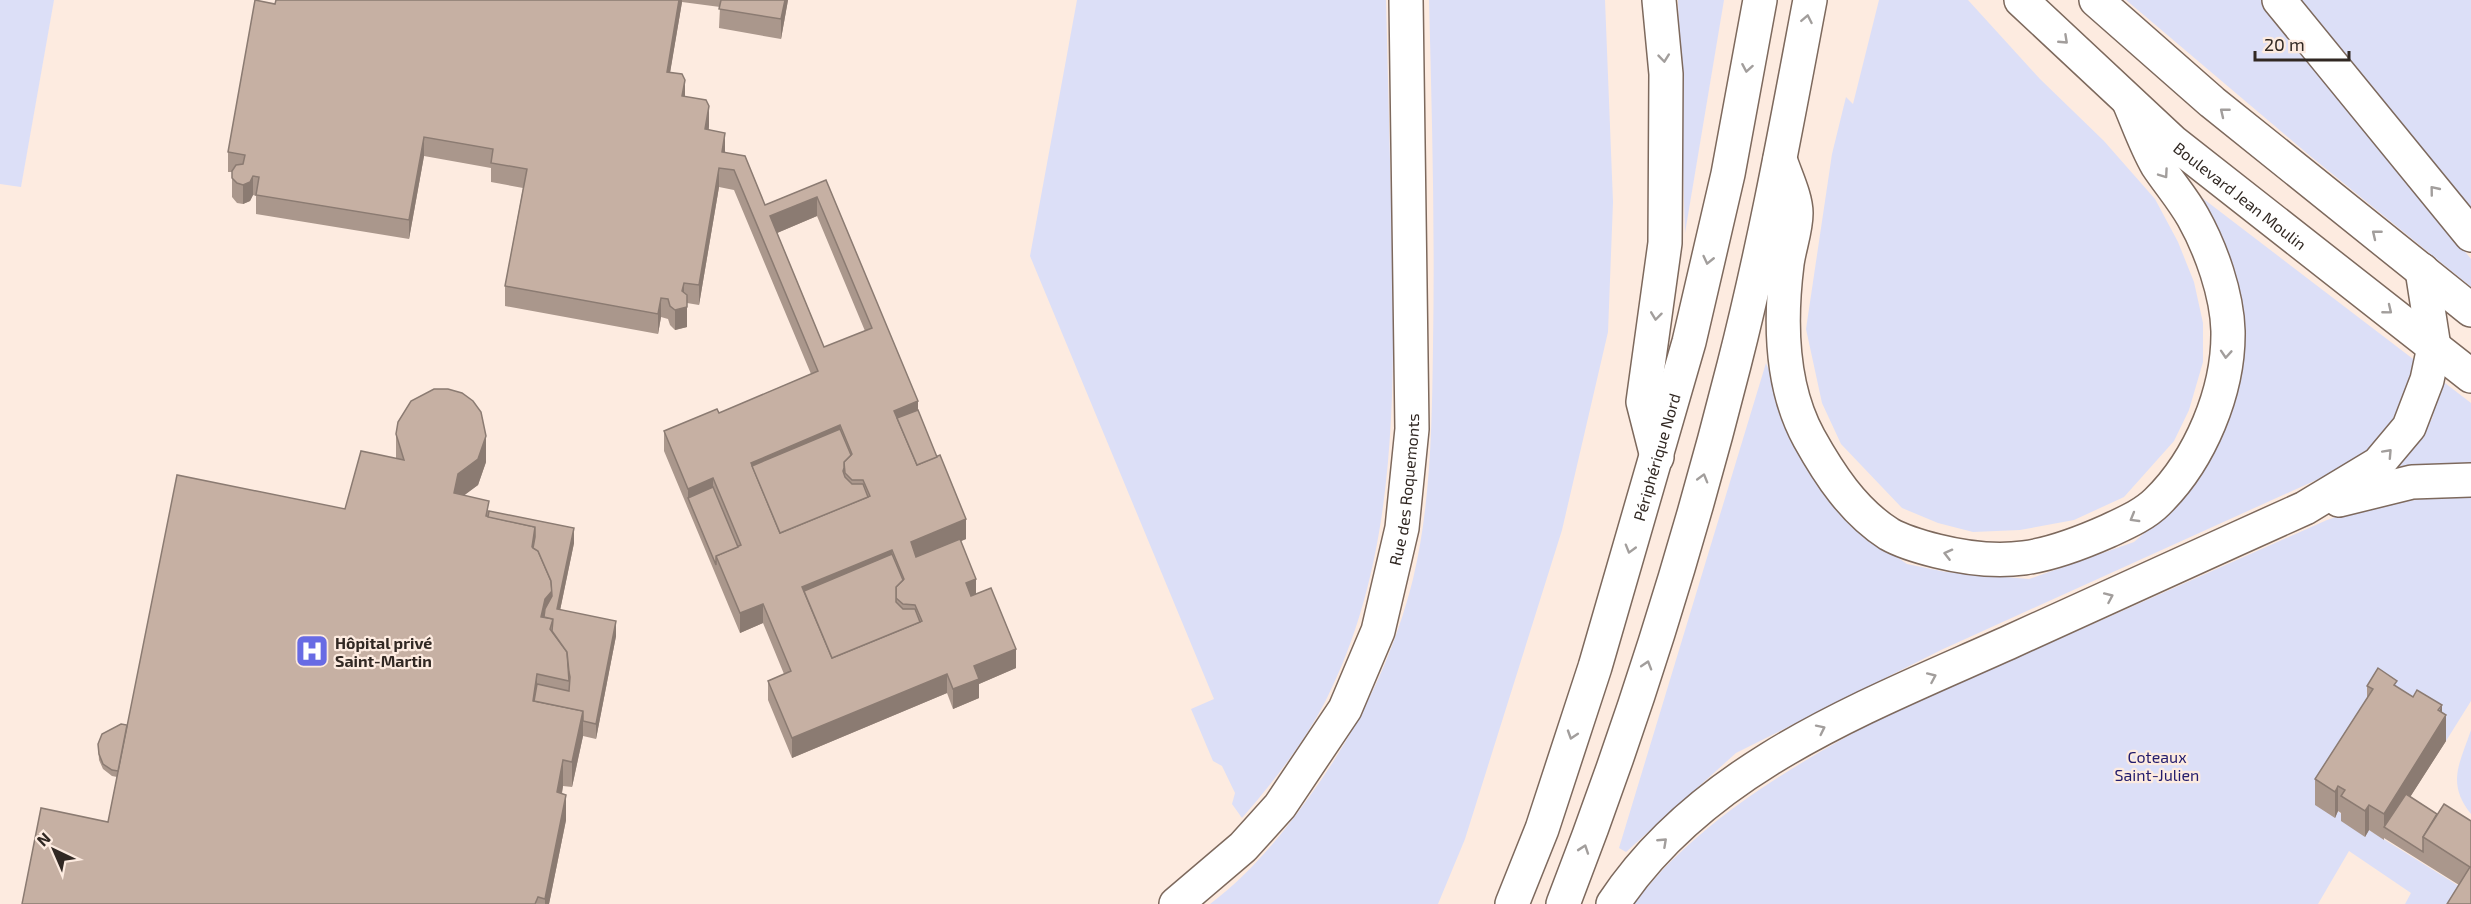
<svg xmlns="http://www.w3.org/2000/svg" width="2471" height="904" font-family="'Exo 2',sans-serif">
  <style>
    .green { fill: #dcdff7 }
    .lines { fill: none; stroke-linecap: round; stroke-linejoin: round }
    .street-casing { stroke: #7d695d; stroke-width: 36 }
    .secondary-casing { stroke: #7d695d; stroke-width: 36 }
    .highway-casing { stroke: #7d695d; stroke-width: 36 }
    .street { stroke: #fff; stroke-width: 33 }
    .secondary { stroke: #fff; stroke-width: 33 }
    .highway { stroke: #fff; stroke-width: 33 }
    .wall { fill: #aa978c; fill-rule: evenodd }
    .shaded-wall { fill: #8b7b72 }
    .building { fill: #c6b0a3; stroke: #8b7b72; stroke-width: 1.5; fill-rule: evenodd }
    .oneway { stroke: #a29e9c }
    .labels { text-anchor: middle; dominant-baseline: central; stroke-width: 4.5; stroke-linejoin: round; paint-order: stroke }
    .street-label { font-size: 16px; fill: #312823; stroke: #fdebe0 }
    .poi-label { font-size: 16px; font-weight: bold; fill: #312823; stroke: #fdebe0; text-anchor: start }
    .park-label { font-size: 16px; fill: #231c6c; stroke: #fdebe0 }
  </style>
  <rect width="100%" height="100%" fill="#fdebe0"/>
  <g class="green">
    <path d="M0,0H54L21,187L0,184Z"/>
    <path d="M1077,0H1386C1388,80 1390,161 1392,241C1395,395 1397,559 1326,700C1304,743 1274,781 1242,818L1232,804L1235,793L1222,766L1213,761L1191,709L1214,699L1030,256Z"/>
    <path d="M1429,0H1605L1613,202L1608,332L1562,530L1465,839L1438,904H1210C1248,876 1281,836 1309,797C1357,731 1393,659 1413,579C1431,503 1432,423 1433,346C1435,231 1432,115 1429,0Z"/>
    <path d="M1678,0H1724L1685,233Z"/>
    <path d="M1879,0H1968L2040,79L2104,141L2155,199L2178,242L2194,282L2203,323V362L2189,410L2174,441L2124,497L2074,520L2020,530L1973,532L1938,523L1902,508L1841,444L1822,403L1806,329L1832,154L1846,97L1853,104Z"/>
    <path d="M2126,0H2262L2471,259V287L2309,155Z"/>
    <path d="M2294,0H2471V218Z"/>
    <path d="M2201,197L2417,362L2408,401L2384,438L2347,466L1941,650L1736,753L1626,852L1619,848L1766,363L1799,445L1827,497L1862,533L1907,564L1946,572L2029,579L2134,542L2181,501L2208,461L2238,380L2210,227Z"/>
    <path d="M2441,380L2471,403V471L2373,481L2405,455L2432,419Z"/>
    <path d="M2444,496L2471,497V701L2446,741L2378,694L2335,817L2338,811L2365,836L2369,830L2470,893L2463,904H2405L2411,893L2349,851L2318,904H1634C1695,822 1795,764 1883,717L2327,520L2365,507Z"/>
    <path d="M2471,730V814C2446,783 2460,763 2471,730Z"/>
  </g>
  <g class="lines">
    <g class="street-casing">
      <g id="street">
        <path id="s1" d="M1176,904L1243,847L1280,806L1345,709L1378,631L1402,528L1412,429L1406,0"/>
      </g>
    </g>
    <g class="secondary-casing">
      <g id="secondary">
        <path id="s2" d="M2021,0L2173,142L2471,376"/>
        <path d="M2096,0L2212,102L2471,310"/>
      </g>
    </g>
    <g class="highway-casing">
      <g id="highway">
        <path d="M2279,0L2471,235"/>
        <path d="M1780,159C1785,175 1796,197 1796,213C1796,230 1789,248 1787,264C1780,320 1781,387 1809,438C1829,474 1853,511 1889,534C1903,542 1921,547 1937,551C2005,568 2045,559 2108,531C2125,523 2144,515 2157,502C2200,460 2229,391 2228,331C2227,294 2211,249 2193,217C2183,199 2169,183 2157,165C2146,146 2138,123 2129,102"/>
        <path d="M1657,457L1643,402L1665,243L1666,74L1659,0"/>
        <path d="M2339,500L2412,482L2471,480"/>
        <path id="s3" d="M1512,904L1542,829L1595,667L1689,342L1728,174L1760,0"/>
        <path d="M1563,904C1631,729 1688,547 1734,365C1765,244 1787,122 1810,0"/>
        <path d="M1613,904C1704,766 1868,706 2012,641C2109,597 2207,552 2305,508L2378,464L2409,427L2427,380L2434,347L2422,270"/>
      </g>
    </g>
    <use href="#street" class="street"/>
    <use href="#secondary" class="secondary"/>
    <use href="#highway" class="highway"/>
  </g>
  <g class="wall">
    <path d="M276,0H788L781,39L719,28L720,7L682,2L670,72L685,96L709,126V130L765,205L826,180L918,410L966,539L961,541L976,594L1016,668L979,684V698L953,709L947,693L792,758L768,700V681L784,674L763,623L740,633L664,451V431L719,413L811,374L734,190L719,187L699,305L687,303V327L675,330L670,325L668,319L661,317L658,334L505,306V286L523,188L491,182V168L424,156L409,239L256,214V196L253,195L250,201L243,204L237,203L232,197V172H228V152ZM817,216L865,331L824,347L777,233Z"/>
    <path d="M396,434L486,462L478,485L464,495L489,511L574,543L560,610L616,636L596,739L583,736L572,787L563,786L562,794L566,820L549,904H22L108,822L117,777L112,776L103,769L99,760L98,744L127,725L396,459Z"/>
    <path d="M2367,686L2397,687L2413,697L2442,712L2446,741L2410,797L2437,814L2471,821V904L2459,885L2384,838V840L2369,830L2365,837L2341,821V813L2338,811L2335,818L2315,805V779L2367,699Z"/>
  </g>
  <g class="shaded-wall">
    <path d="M679,0H682V2L667,91V72Z"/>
    <path d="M785,0H788L781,39V19Z"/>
    <path d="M685,80V99L682,96Z"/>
    <path d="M709,106V126L705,149V129Z"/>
    <path d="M725,133V153L722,152Z"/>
    <path d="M424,137V156L409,239V220Z"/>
    <path d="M719,168V187L699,305V285Z"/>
    <path d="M253,176V195L250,201L243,204V185Z"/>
    <path d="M817,197V216L770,236V216Z"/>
    <path d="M684,283V302L687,295V327L675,330V310Z"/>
    <path d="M661,298V317L658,334V314Z"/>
    <path d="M918,401V421L898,429L894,411Z"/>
    <path d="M840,425V445L756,480L751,463Z"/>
    <path d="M486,436V462L478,485L458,500L454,493L458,474Z"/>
    <path d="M713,478V498H688V489Z"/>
    <path d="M966,519V539L911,562V542Z"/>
    <path d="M535,527L534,558L532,547Z"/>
    <path d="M574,528V543L557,625V609Z"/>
    <path d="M892,550V570L808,605L802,587Z"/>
    <path d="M976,579V598L966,603V583Z"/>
    <path d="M552,591V616L541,617L545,599Z"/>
    <path d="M763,604V623L740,633V613Z"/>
    <path d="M616,621V636L596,739V724Z"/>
    <path d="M1016,649V668L979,684V698L953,709V689L974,666Z"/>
    <path d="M537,674V699L535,711L533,701Z"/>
    <path d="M947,674V693L792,758V738Z"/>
    <path d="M2442,705V722L2446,715V741L2389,830L2384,827V840V814Z"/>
    <path d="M583,711V736L572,787V762Z"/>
    <path d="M563,760V786L557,818V792Z"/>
    <path d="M2338,786V811L2335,818V792Z"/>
    <path d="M566,795V820L549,904H545V899Z"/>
    <path d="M2369,805V830L2365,837V811Z"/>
  </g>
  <g class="building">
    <path d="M255,0L275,4L276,0H679L667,72L682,74L685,80L682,96L706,100L709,106L705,129L725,133L722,152L745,156L765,205L826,180L918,401L894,411L917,465L940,455L966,519L911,542L916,557L960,539L976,579L966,583L971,596L991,588L1016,649L974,666L979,679L953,689L947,674L792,738L768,681L791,671L763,604L740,613L716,556L741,545L713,478L688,489L664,431L717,409L719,413L818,371L734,170L719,168L699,285L684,283L682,291L687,295V307L675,310L670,306L668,299L661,298L658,314L505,286L527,169L491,163L493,149L424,137L409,220L256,195L259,177L253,176L250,182L243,185L237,183L232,178V171L236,165L243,164L245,155L228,152ZM817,197L872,328L824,347L770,216ZM840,425L852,454L844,462L845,473L852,480H863L870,496L780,533L751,463ZM892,550L904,579L896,587V598L903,604L915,605L922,621L832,658L802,587Z"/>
    <path d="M721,0H785L781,19L719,9Z"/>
    <path d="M434,389H448L462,393L473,401L481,412L486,436L478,459L458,474L454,493L489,501L486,516L535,527L532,547L538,551L551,581L552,591L545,599L541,617L553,619L550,629L567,652L569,681L537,674L533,701L583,711L572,762L563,760L557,792L566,795L545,899L538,897L535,904H22L41,808L108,822L177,475L345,509L361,451L404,460L396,434L398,422L411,401Z"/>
    <path d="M918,410L937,457L917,465L897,418Z"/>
    <path d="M840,429L851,455L844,462V468L843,471L845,477L852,484H863L868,497L780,533L752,466Z"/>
    <path d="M713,487L738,547L716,556V565L688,498Z"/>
    <path d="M489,511L574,528L557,609L616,621L596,724L583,721V711L534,701L537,684L569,691L570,677L569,672L567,652L552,631L553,619L544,617L545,609L552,596L551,581L538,551L533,548L535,537V527L488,517Z"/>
    <path d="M892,554L903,580L896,587V602L903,609H915L920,622L832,658L804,591Z"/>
    <path d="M2378,668L2397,681L2394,685L2413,697L2417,690L2442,705L2438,710L2446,715L2384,814L2369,805L2365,811L2341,796L2345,790L2338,786L2335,792L2315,779L2373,689L2367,686Z"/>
    <path d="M121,724L127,725L118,771L112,770L103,764L99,754L98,744L102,734Z"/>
    <path d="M2406,794L2437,814L2423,837V852L2384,827Z"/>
    <path d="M2444,804L2471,821V904H2447L2470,867L2423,837Z"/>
  </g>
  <defs><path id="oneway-chevron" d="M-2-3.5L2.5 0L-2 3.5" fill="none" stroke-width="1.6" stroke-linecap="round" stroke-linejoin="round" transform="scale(1.5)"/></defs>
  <g class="oneway">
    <use href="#oneway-chevron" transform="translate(1807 19) rotate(-79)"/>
    <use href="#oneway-chevron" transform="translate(2064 40) rotate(43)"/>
    <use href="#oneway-chevron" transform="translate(1664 58) rotate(84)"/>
    <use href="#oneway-chevron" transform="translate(1747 68) rotate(100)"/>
    <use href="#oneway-chevron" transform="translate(2224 112) rotate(-141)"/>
    <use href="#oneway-chevron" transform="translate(2164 174) rotate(55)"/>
    <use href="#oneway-chevron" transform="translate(2434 190) rotate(-129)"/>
    <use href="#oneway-chevron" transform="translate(2376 234) rotate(-141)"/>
    <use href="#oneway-chevron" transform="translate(1708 260) rotate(103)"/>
    <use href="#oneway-chevron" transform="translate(2388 310) rotate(39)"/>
    <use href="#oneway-chevron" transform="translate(1656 316) rotate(97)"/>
    <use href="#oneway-chevron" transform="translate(2226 354) rotate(94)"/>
    <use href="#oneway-chevron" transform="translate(2388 453) rotate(-47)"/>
    <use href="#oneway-chevron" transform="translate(1703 478) rotate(-74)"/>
    <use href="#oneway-chevron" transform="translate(2134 518) rotate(150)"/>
    <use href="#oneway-chevron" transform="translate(1630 549) rotate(106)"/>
    <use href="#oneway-chevron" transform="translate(1948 554) rotate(-166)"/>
    <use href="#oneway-chevron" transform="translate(2109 597) rotate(-24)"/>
    <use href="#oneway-chevron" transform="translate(1647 665) rotate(-73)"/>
    <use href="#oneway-chevron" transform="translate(1932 677) rotate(-24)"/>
    <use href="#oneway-chevron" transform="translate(1821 729) rotate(-26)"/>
    <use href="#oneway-chevron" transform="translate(1572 735) rotate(108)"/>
    <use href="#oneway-chevron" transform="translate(1663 842) rotate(-43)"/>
    <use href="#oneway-chevron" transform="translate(1584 849) rotate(-71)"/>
  </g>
  <defs>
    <g id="hospital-square" transform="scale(1.725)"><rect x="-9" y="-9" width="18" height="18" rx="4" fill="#686be4" stroke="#fdebe0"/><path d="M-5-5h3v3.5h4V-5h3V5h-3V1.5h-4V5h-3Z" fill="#fff"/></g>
  </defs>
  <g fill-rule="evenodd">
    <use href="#hospital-square" x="312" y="651"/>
  </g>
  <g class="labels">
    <g class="street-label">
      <text stroke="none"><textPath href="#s2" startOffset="294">Boulevard Jean Moulin</textPath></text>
      <text stroke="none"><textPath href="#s3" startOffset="470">Périphérique Nord</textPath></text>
      <text stroke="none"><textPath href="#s1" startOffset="489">Rue des Roquemonts</textPath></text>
    </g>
    <g class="poi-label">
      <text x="335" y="642">Hôpital privé<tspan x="335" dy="18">Saint-Martin</tspan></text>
    </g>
    <g class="park-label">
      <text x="2157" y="756">Coteaux<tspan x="2157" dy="18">Saint-Julien</tspan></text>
    </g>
  </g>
  <g transform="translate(54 850) rotate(316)" stroke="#fdebe0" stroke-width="4.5" paint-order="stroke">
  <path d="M0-4.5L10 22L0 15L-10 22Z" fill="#312823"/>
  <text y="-9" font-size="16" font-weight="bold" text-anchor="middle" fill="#312823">N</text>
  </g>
  <path d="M2255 51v9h94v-9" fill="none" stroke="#312823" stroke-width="3"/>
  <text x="2264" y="51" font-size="18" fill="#312823" stroke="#fdebe0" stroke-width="4.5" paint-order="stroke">20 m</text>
</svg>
